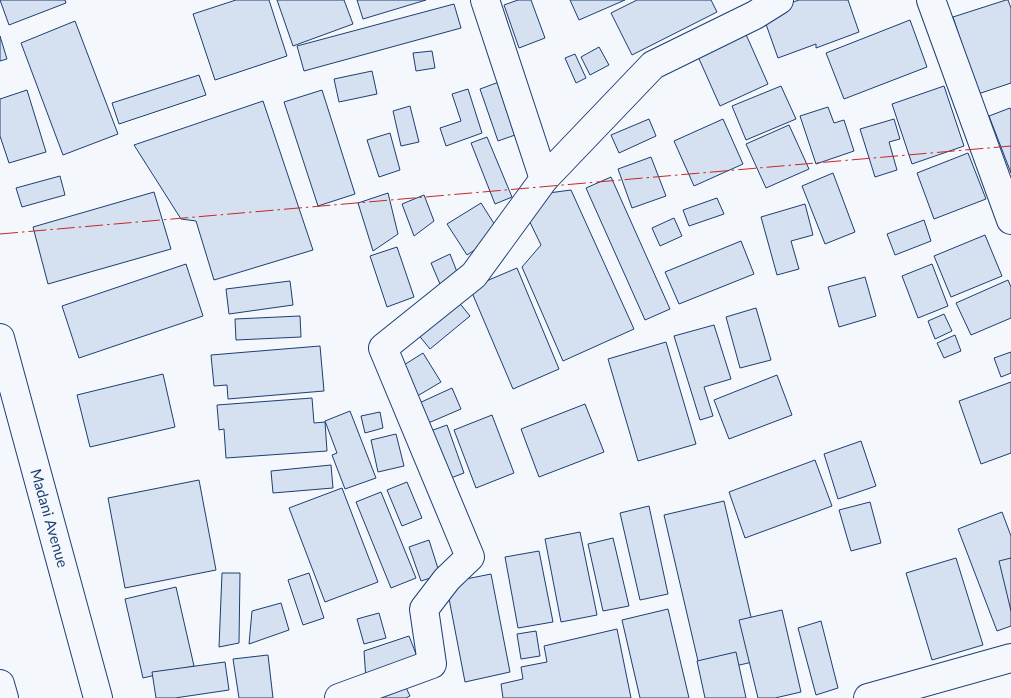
<svg xmlns="http://www.w3.org/2000/svg" width="1011" height="698" font-family="Lato,sans-serif">
  <style>
    .building { fill: #d5e0f0; stroke: #1d3f73 }
    .lines { fill: none; stroke-linecap: round; stroke-linejoin: round }
    .minor-casing { stroke: #1d3f73; stroke-width: 30 }
    .major-casing { stroke: #1d3f73; stroke-width: 30 }
    .minor { stroke: #f4f7fb; stroke-width: 28 }
    .major { stroke: #f4f7fb; stroke-width: 28 }
    .power { stroke: #c62828; stroke-width: 1; stroke-dasharray: 18 4 2.5 4; stroke-linecap: butt }
    .labels { text-anchor: middle; dominant-baseline: central; stroke-width: 4; stroke-linejoin: round; paint-order: stroke }
    .street-label { font-size: 15px; fill: #1d3f73; stroke: #f4f7fb }
  </style>
  <rect width="100%" height="100%" fill="#f4f7fb"/>
  <g class="building">
    <path d="M0,0H65L66,3L9,25Z"/>
    <path d="M236,0H269L287,56L215,80L193,14Z"/>
    <path d="M277,0H344L353,24L293,46Z"/>
    <path d="M357,0H426L363,19Z"/>
    <path d="M518,0H531L545,38L519,48L504,5Z"/>
    <path d="M570,0H625L579,20Z"/>
    <path d="M637,0H711L717,12L632,55L611,13Z"/>
    <path d="M799,0H848L859,32L816,48V44L778,58L762,13Z"/>
    <path d="M1006,0H1008L1011,8V83L978,94L953,17Z"/>
    <path d="M454,4L461,28L304,71L297,46Z"/>
    <path d="M910,20L927,67L844,99L826,53Z"/>
    <path d="M75,21L118,134L63,155L21,43Z"/>
    <path d="M744,30L768,84L720,106L696,52Z"/>
    <path d="M0,36L7,59L0,61Z"/>
    <path d="M599,47L609,65L590,75L581,57Z"/>
    <path d="M432,51L435,68L416,71L413,53Z"/>
    <path d="M575,54L586,78L576,83L565,58Z"/>
    <path d="M372,71L377,94L339,102L334,79Z"/>
    <path d="M199,75L206,95L119,124L112,103Z"/>
    <path d="M499,82L518,134L498,141L480,89Z"/>
    <path d="M781,86L796,119L746,140L732,106Z"/>
    <path d="M944,86L964,146L912,164L892,104Z"/>
    <path d="M468,89L482,133L446,146L440,128L461,121L452,94Z"/>
    <path d="M27,90L46,152L9,163L0,136V99Z"/>
    <path d="M322,90L355,194L318,206L284,102Z"/>
    <path d="M263,101L313,250L214,280L196,221L181,219L134,145Z"/>
    <path d="M410,106L419,142L401,146L393,111Z"/>
    <path d="M828,107L834,123L844,120L854,151L816,164L800,116Z"/>
    <path d="M1010,108L1011,110V173L989,116Z"/>
    <path d="M649,119L656,136L619,153L611,135Z"/>
    <path d="M723,119L743,164L694,186L674,141Z"/>
    <path d="M894,119L900,139L889,142L897,170L875,177L860,129Z"/>
    <path d="M789,125L809,169L766,188L746,144Z"/>
    <path d="M390,133L400,170L379,177L367,140Z"/>
    <path d="M487,137L512,197L495,204L471,143Z"/>
    <path d="M968,153L986,199L934,219L917,173Z"/>
    <path d="M651,157L666,196L632,208L618,169Z"/>
    <path d="M833,173L855,232L825,244L802,186Z"/>
    <path d="M60,176L65,195L22,207L16,188Z"/>
    <path d="M611,177L670,309L645,320L586,188Z"/>
    <path d="M571,190L634,329L563,361L522,267L541,245L526,214L541,194Z"/>
    <path d="M154,192L171,249L48,284L33,227Z"/>
    <path d="M388,193L398,234L373,251L358,203Z"/>
    <path d="M424,195L434,221L414,236L402,204Z"/>
    <path d="M717,198L724,214L689,226L683,210Z"/>
    <path d="M481,203L500,233L467,255L447,224Z"/>
    <path d="M805,204L813,235L791,241L799,269L777,275L761,217Z"/>
    <path d="M674,218L682,236L660,246L652,228Z"/>
    <path d="M924,220L931,241L895,255L887,234Z"/>
    <path d="M985,235L1002,276L951,297L934,256Z"/>
    <path d="M741,241L754,274L679,304L665,272Z"/>
    <path d="M397,247L414,297L387,307L370,256Z"/>
    <path d="M450,254L459,277L440,284L431,263Z"/>
    <path d="M186,264L203,316L79,358L62,306Z"/>
    <path d="M932,264L948,306L918,318L902,276Z"/>
    <path d="M517,268L559,369L513,389L470,288Z"/>
    <path d="M865,277L876,316L839,327L828,287Z"/>
    <path d="M1008,280L1011,287V318L971,335L956,303Z"/>
    <path d="M290,281L293,305L229,314L226,289Z"/>
    <path d="M457,300L470,316L430,349L417,333Z"/>
    <path d="M756,308L771,360L740,368L726,317Z"/>
    <path d="M944,314L952,331L935,339L928,321Z"/>
    <path d="M300,316L301,337L236,340L235,319Z"/>
    <path d="M714,325L731,379L704,387L713,416L700,420L674,336Z"/>
    <path d="M955,335L961,351L944,358L937,343Z"/>
    <path d="M666,342L696,444L638,461L608,359Z"/>
    <path d="M320,346L324,391L228,399L227,385L214,386L211,355Z"/>
    <path d="M1011,352V373L1001,377L994,358Z"/>
    <path d="M423,353L441,382L414,398L396,370Z"/>
    <path d="M163,374L175,427L90,447L77,395Z"/>
    <path d="M777,375L792,415L729,439L714,400Z"/>
    <path d="M1011,382V453L981,464L959,401Z"/>
    <path d="M452,388L461,409L426,424L417,404Z"/>
    <path d="M312,398L314,423L325,422L327,451L226,458L224,429L219,430L217,405Z"/>
    <path d="M585,404L604,452L539,477L521,429Z"/>
    <path d="M350,411L376,478L345,489L332,455L337,453L325,421Z"/>
    <path d="M380,412L383,428L365,433L361,416Z"/>
    <path d="M492,415L514,473L476,488L454,430Z"/>
    <path d="M447,425L464,473L443,481L425,433Z"/>
    <path d="M396,434L404,466L378,472L371,440Z"/>
    <path d="M861,441L876,486L838,499L824,454Z"/>
    <path d="M815,460L832,506L745,538L729,492Z"/>
    <path d="M331,465L333,488L273,493L271,471Z"/>
    <path d="M199,480L216,570L125,588L108,498Z"/>
    <path d="M407,482L422,518L402,526L387,490Z"/>
    <path d="M342,488L378,582L325,602L289,508Z"/>
    <path d="M381,492L416,578L391,588L356,502Z"/>
    <path d="M724,501L761,660L701,674L664,515Z"/>
    <path d="M870,502L881,543L851,551L839,510Z"/>
    <path d="M649,506L668,594L640,600L620,513Z"/>
    <path d="M1002,512L1011,536V626L997,631L958,529Z"/>
    <path d="M580,532L597,615L561,622L545,539Z"/>
    <path d="M613,538L629,606L603,611L588,544Z"/>
    <path d="M429,540L440,575L421,581L409,547Z"/>
    <path d="M539,551L553,622L518,628L505,557Z"/>
    <path d="M956,558L983,645L932,660L906,573Z"/>
    <path d="M1011,558V611L999,561Z"/>
    <path d="M222,573H240L239,643L219,647Z"/>
    <path d="M309,573L324,618L303,625L288,580Z"/>
    <path d="M491,574L510,672L465,682L446,583Z"/>
    <path d="M176,587L194,666L143,678L125,599Z"/>
    <path d="M281,603L289,630L249,644L252,611Z"/>
    <path d="M668,609L689,698H640L622,620Z"/>
    <path d="M782,610L801,692L775,698H758L739,620Z"/>
    <path d="M379,613L386,638L364,644L357,619Z"/>
    <path d="M821,621L838,688L816,695L798,628Z"/>
    <path d="M617,629L631,698H503L501,684L523,679L521,667L547,662L544,646Z"/>
    <path d="M536,631L540,656L521,659L517,634Z"/>
    <path d="M409,636L418,659L366,680L364,651Z"/>
    <path d="M736,652L746,698H705L697,661Z"/>
    <path d="M268,655L273,698H239L233,659Z"/>
    <path d="M225,662L229,690L175,698H156L152,672Z"/>
    <path d="M402,679L410,696L406,698H366Z"/>
  </g>
  <g class="lines">
    <g class="minor-casing">
      <g id="minor">
        <path d="M485,0L544,179"/>
        <path d="M931,0L1011,220"/>
        <path d="M339,698L432,664L424,609L447,579L470,557L383,348L474,275L544,179L653,65L755,15L779,0"/>
        <path d="M868,698L1011,658"/>
      </g>
    </g>
    <g class="major-casing">
      <g id="major">
        <path d="M0,338L98,698"/>
        <path d="M0,684L4,698"/>
      </g>
    </g>
    <use href="#minor" class="minor"/>
    <use href="#major" class="major"/>
    <path class="power" d="M0,234L1011,146"/>
  </g>
  <g class="labels">
    <g class="street-label">
      <text transform="translate(50 518) rotate(74)">Madani Avenue</text>
    </g>
  </g>
</svg>
